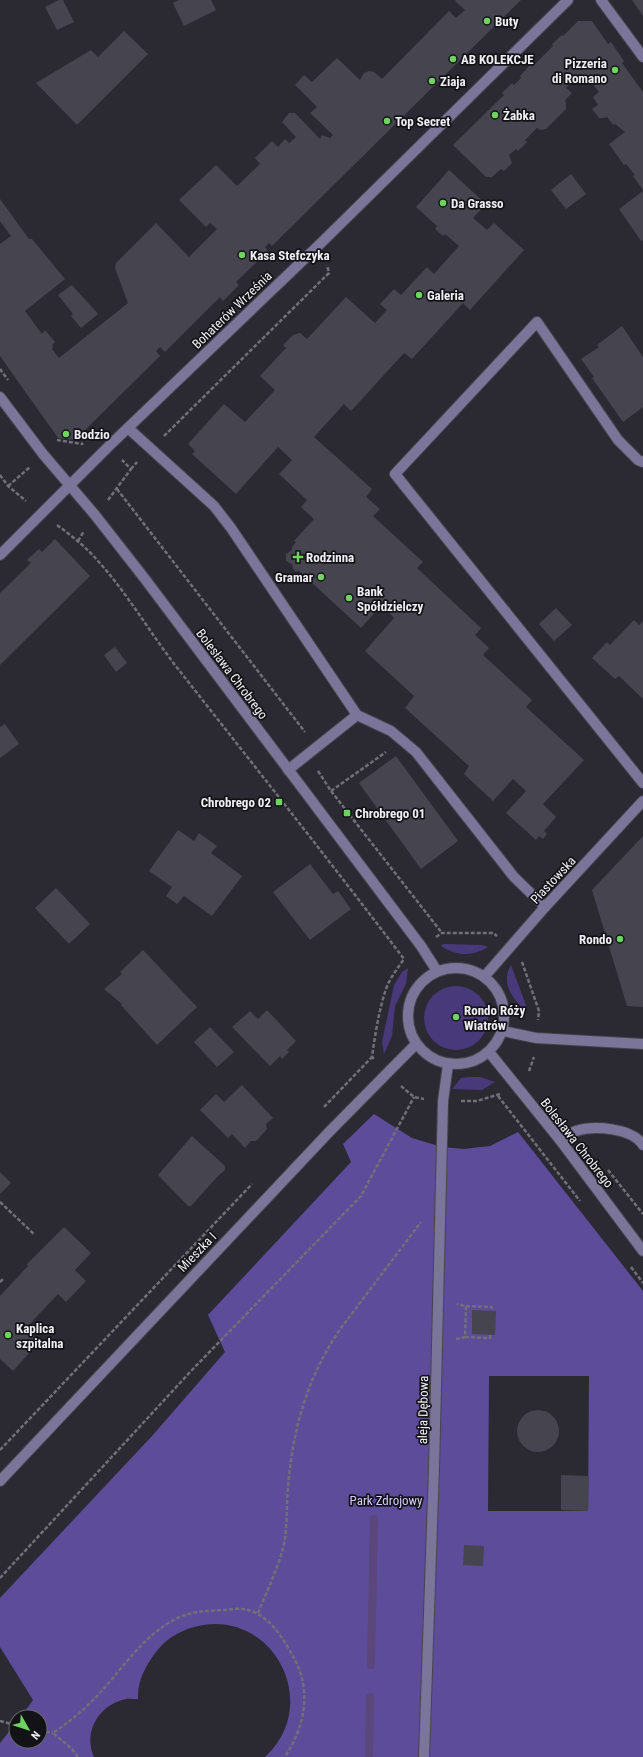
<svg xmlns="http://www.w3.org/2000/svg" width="643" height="1757" font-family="'Roboto Condensed',sans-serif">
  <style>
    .green { fill: #48397a }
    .forest { fill: #5d4c9a; fill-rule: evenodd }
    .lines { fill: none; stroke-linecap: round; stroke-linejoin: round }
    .stream { stroke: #5b477c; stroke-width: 8 }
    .building { fill: #46454f }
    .minor-casing { stroke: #46454e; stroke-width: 12 }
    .path { stroke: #717078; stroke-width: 2.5; stroke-dasharray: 4 2; stroke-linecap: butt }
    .minor { stroke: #7a7599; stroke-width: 10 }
    .poi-dot { fill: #6fd360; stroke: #131317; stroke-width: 1.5 }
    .labels { text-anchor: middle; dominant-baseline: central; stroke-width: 3.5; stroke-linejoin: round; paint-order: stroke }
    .poi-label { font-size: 13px; font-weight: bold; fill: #efeef4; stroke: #131317; text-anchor: start }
    .street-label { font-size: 13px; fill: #efeef4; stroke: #131317 }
    .park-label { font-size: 13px; fill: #d3cdf9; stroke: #131317 }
  </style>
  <rect width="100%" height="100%" fill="#2b2a33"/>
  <g class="green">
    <path d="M443,944L482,945L488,947C473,957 456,956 441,946Z"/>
    <path d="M511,965L526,1005L525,1011C513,999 500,983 511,965Z"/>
    <path d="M408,968L406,984L395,1006L392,1036L384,1054L382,1042L394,985L402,972Z"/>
    <circle cx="456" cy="1018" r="32"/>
    <path d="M469,1077H480L495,1082L482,1090L452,1089L461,1078Z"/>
  </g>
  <path class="forest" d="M374,1114L412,1138L442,1147L464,1149L490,1146L518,1132L643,1291V1757H265C324,1703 271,1606 194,1627C179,1631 165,1640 156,1652C146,1665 137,1681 138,1699C133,1699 127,1698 122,1700C98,1707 83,1733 94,1757H0V1743L16,1723V1741H40V1717H21L33,1700L0,1647V1598L152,1436L225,1352L208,1315L351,1162L343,1144ZM489,1376H589L588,1511H488Z"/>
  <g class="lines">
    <g class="stream">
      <path d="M371,1665L374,1519"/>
      <path d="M369,1757L370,1697"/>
    </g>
  </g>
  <g class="building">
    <path d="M59,0H63L74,22L57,30L45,7Z"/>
    <path d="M179,0H211L216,10L184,26L173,3Z"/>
    <path d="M456,0H521L272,246L269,243L265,247L268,251L236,282L239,285L223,301L220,297L165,352L160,347L156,351L160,356L159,357L75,440L58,438L0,356V244L11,236L0,221V199L29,239H32L65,279L25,311L42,334L45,330L55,342L52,345L53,347L52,349L59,358L128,303L115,268L116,263L156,223L189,257L217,229L210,223L206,227L179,200L216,165L237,186L260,164L255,158L272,141L278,147L285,139L289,143L296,137L282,122L289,113H295L320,139L322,135L330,138L333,135L310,113L317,107L295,85L304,75L312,82L337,58L360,80L364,73L369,71L374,72L382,79L449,11L456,18L465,10L455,1Z"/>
    <path d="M632,0H643V16Z"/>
    <path d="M578,21H592L608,44L611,42L624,61L622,63L643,92V190L633,176L635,175L626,164L624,165L609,144L625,132L615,124L613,125L607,117L604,118H599L592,109L598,105L593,97L599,92L592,83L572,81L566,88L572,93L565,100L566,103V109L546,129L540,130L537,128L525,140L527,142L518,151L516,149L509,155L512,163L504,171L501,169L492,177H486L453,145L504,95L502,93L512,83L514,85L521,78L520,76L530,65L532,67L553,46L552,44L562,35L563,36Z"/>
    <path d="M124,31L148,54L77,125L36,83L91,50L98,57Z"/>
    <path d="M449,170L486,204L473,218L487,230L494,223L524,250L470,310L463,303L412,359L404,353L351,411L344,404L314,437L372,489L366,497L380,509L373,516L423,562L417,568L481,628L475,635L489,648L483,655L532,700L526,707L584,760L543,804L556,817L544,831L547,834L543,839L539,836L536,840L506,813L526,791L513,779L493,801L464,774L469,766L405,708L414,696L365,651L394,618L383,606L380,611L378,609L361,628L298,570L296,572L295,571L293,568L292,564L286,561V554L292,550V547L296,542L294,541L314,519L301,507L307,500L279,474L292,460L278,447L236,494L192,454L195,451L188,444L224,404L245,422L275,390L260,376L286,348L283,345L293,335L300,333L307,339L346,297L375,323L387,310L380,304L394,289L401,295L427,267L434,274L459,246L445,234L443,236L435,229L437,226L416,207Z"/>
    <path d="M571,174L586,194L566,209L551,190Z"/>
    <path d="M643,191V240L641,241L619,209Z"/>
    <path d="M72,285L98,314L81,328L71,316L73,314L58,295Z"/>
    <path d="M622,326L643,357V407L623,422L592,378L594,377L581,359L599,347L597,345Z"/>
    <path d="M55,539L90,576L0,665V593L31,563L27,560L39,549L42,552Z"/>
    <path d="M556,608L572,625L554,641L539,624Z"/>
    <path d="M634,620L639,625L643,621V699L619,676L615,679L592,658L607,642L610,645Z"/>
    <path d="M115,647L127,663L116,672L104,655Z"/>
    <path d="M5,724L19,744L0,758V727Z"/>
    <path d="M396,756L458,841L421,869L359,783Z"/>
    <path d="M178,830L194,841L199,833L217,846L211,853L242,876L212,916L184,896L177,904L166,896L172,887L149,871Z"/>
    <path d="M643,836V1007L627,1006L592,890Z"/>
    <path d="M310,864L333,894L338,891L351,909L310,940L273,892Z"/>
    <path d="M56,888L90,924L69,944L35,908Z"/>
    <path d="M143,950L197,1007L157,1045L121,1005L122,1004L104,989L122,974L120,972Z"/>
    <path d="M267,1010L296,1041L287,1050L289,1052L282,1059L280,1056L270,1066L232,1027L250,1011L258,1019Z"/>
    <path d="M210,1027L234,1052L217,1067L194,1042Z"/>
    <path d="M242,1085L273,1118L266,1124L267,1129L256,1141H251L245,1148L232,1134L228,1138L200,1110L216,1094L224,1102Z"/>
    <path d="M192,1136L225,1166V1170L217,1177L191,1206H188L158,1175Z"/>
    <path d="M0,1172L11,1183L0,1194Z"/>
    <path d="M64,1227L91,1253L75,1270L86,1281L66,1302L58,1294L26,1328L40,1341L13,1371L0,1359V1296L28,1266L27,1264Z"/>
    <path d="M472,1310L496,1311L495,1335L472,1334Z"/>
    <circle cx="538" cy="1431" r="21"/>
    <path d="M561,1475L589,1476L588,1511L561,1510Z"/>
    <path d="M464,1545L484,1546L483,1566L463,1565Z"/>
  </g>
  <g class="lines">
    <g class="minor-casing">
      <g id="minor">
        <path d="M601,0L643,57"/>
        <path d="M0,397L43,454L95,515L145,579L421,946L437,971"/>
        <path d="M128,428L214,506L231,528L357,715L391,731L416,752L514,877L545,907"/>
        <path d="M643,462L638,460L618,440L537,322L395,474L643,783"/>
        <path d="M0,555L109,446L320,244L568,0"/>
        <path d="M288,770L357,715"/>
        <circle cx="456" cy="1016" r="48"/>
        <path d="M484,977L545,907L643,801"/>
        <path d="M503,1031L536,1038L643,1044"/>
        <path d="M489,1052L560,1140L643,1251"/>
        <path d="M560,1140C565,1137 571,1133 576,1131C594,1125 632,1128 643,1145"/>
        <path d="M0,1481L331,1130L416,1044"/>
        <path d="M424,1757L434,1468L443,1101L448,1065"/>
      </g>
    </g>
    <g class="path">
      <path d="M0,369L8,380"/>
      <path d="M164,436L329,273L327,265"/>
      <path d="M57,440L82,444L83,443"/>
      <path d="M131,469L137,462"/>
      <path d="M0,475L8,486L26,501"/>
      <path d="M8,486L30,467"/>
      <path d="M117,489L305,732"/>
      <path d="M108,500L131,469L122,460"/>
      <path d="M57,525C72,536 86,547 98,561C127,593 149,631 175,665C252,763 329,860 404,959C397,969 390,978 386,989C379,1010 375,1035 372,1057L375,1060"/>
      <path d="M78,541L84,531"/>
      <path d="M318,771L331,791L442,933"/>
      <path d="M331,791L386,752"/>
      <path d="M436,937L442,933H493L497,936"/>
      <path d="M522,962L539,1011L538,1020"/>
      <path d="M529,1071L534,1057"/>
      <path d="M401,1086L414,1097L424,1099"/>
      <path d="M498,1096L580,1201"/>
      <path d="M461,1101H477L500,1094"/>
      <path d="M324,1107L372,1057"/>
      <path d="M608,1170L643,1214"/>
      <path d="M0,1202L35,1235"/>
      <path d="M631,1267L643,1283"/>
      <path d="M0,1282L4,1278"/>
      <path d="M466,1306L492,1307L491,1311"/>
      <path d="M465,1337L490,1338V1335"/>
      <path d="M456,1339L465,1337L466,1306L457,1304"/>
      <path d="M0,1450L252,1184"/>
      <path d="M0,1578L191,1371L361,1196L414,1097"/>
      <path d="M258,1613C266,1593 278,1568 283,1548C288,1528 286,1507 288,1487C293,1428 307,1377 341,1328L421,1222"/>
      <path d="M0,1721L16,1725"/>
      <path d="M40,1730L53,1733"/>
      <path d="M78,1757L71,1748L53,1733C66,1724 78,1715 89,1704C119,1676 141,1634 180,1617C193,1611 207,1611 222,1610C228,1610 236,1608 243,1609C268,1612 284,1639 295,1660C312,1693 304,1727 285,1757"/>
    </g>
    <use href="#minor" class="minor"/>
  </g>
  <g class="poi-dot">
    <circle cx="487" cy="21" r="4"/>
    <circle cx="453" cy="59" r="4"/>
    <circle cx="615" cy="70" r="4"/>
    <circle cx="432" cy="81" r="4"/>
    <circle cx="495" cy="115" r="4"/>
    <circle cx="387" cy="121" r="4"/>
    <circle cx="443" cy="203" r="4"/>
    <circle cx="242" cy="255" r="4"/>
    <circle cx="419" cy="295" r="4"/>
    <circle cx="66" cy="434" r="4"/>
    <path d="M296 551h4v4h4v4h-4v4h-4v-4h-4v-4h4z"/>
    <circle cx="321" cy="577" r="4"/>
    <circle cx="349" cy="598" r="4"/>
    <rect x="275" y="798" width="8" height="8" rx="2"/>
    <rect x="343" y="809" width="8" height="8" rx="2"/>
    <circle cx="620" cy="939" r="4"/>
    <circle cx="456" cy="1017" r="4"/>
    <circle cx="8" cy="1335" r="4"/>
  </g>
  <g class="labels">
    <g class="poi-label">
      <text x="495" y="21">Buty</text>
      <text x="461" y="59">AB KOLEKCJE</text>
      <text x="607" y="63" text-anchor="end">Pizzeria<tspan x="607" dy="15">di Romano</tspan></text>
      <text x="440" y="81">Ziaja</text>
      <text x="503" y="115">Żabka</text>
      <text x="395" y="121">Top Secret</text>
      <text x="451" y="203">Da Grasso</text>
      <text x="250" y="255">Kasa Stefczyka</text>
      <text x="427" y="295">Galeria</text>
      <text x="74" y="434">Bodzio</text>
      <text x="306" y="557">Rodzinna</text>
      <text x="313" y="577" text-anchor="end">Gramar</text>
      <text x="357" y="591">Bank<tspan x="357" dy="15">Spółdzielczy</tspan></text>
      <text x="271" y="802" text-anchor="end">Chrobrego 02</text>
      <text x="355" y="813">Chrobrego 01</text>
      <text x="612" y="939" text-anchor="end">Rondo</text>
      <text x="464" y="1010">Rondo Róży<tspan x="464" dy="15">Wiatrów</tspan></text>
      <text x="16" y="1328">Kaplica<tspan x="16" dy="15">szpitalna</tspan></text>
    </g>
    <g class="street-label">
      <text transform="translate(232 310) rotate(-44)">Bohaterów Września</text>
      <text transform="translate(232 674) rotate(53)">Bolesława Chrobrego</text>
      <text transform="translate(553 880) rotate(-47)">Piastowska</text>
      <text transform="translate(577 1143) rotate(52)">Bolesława Chrobrego</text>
      <text transform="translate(197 1252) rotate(-46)">Mieszka I</text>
      <text transform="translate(423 1410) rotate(-89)">aleja Dębowa</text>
    </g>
    <g class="park-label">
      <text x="386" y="1500">Park Zdrojowy</text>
    </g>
  </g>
  <g transform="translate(28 1729) rotate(129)"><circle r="19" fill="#131317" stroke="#6b6b6f"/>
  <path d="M0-3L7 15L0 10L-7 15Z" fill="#6fd360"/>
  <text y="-6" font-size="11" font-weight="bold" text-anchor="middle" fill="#efeef4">N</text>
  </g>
</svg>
